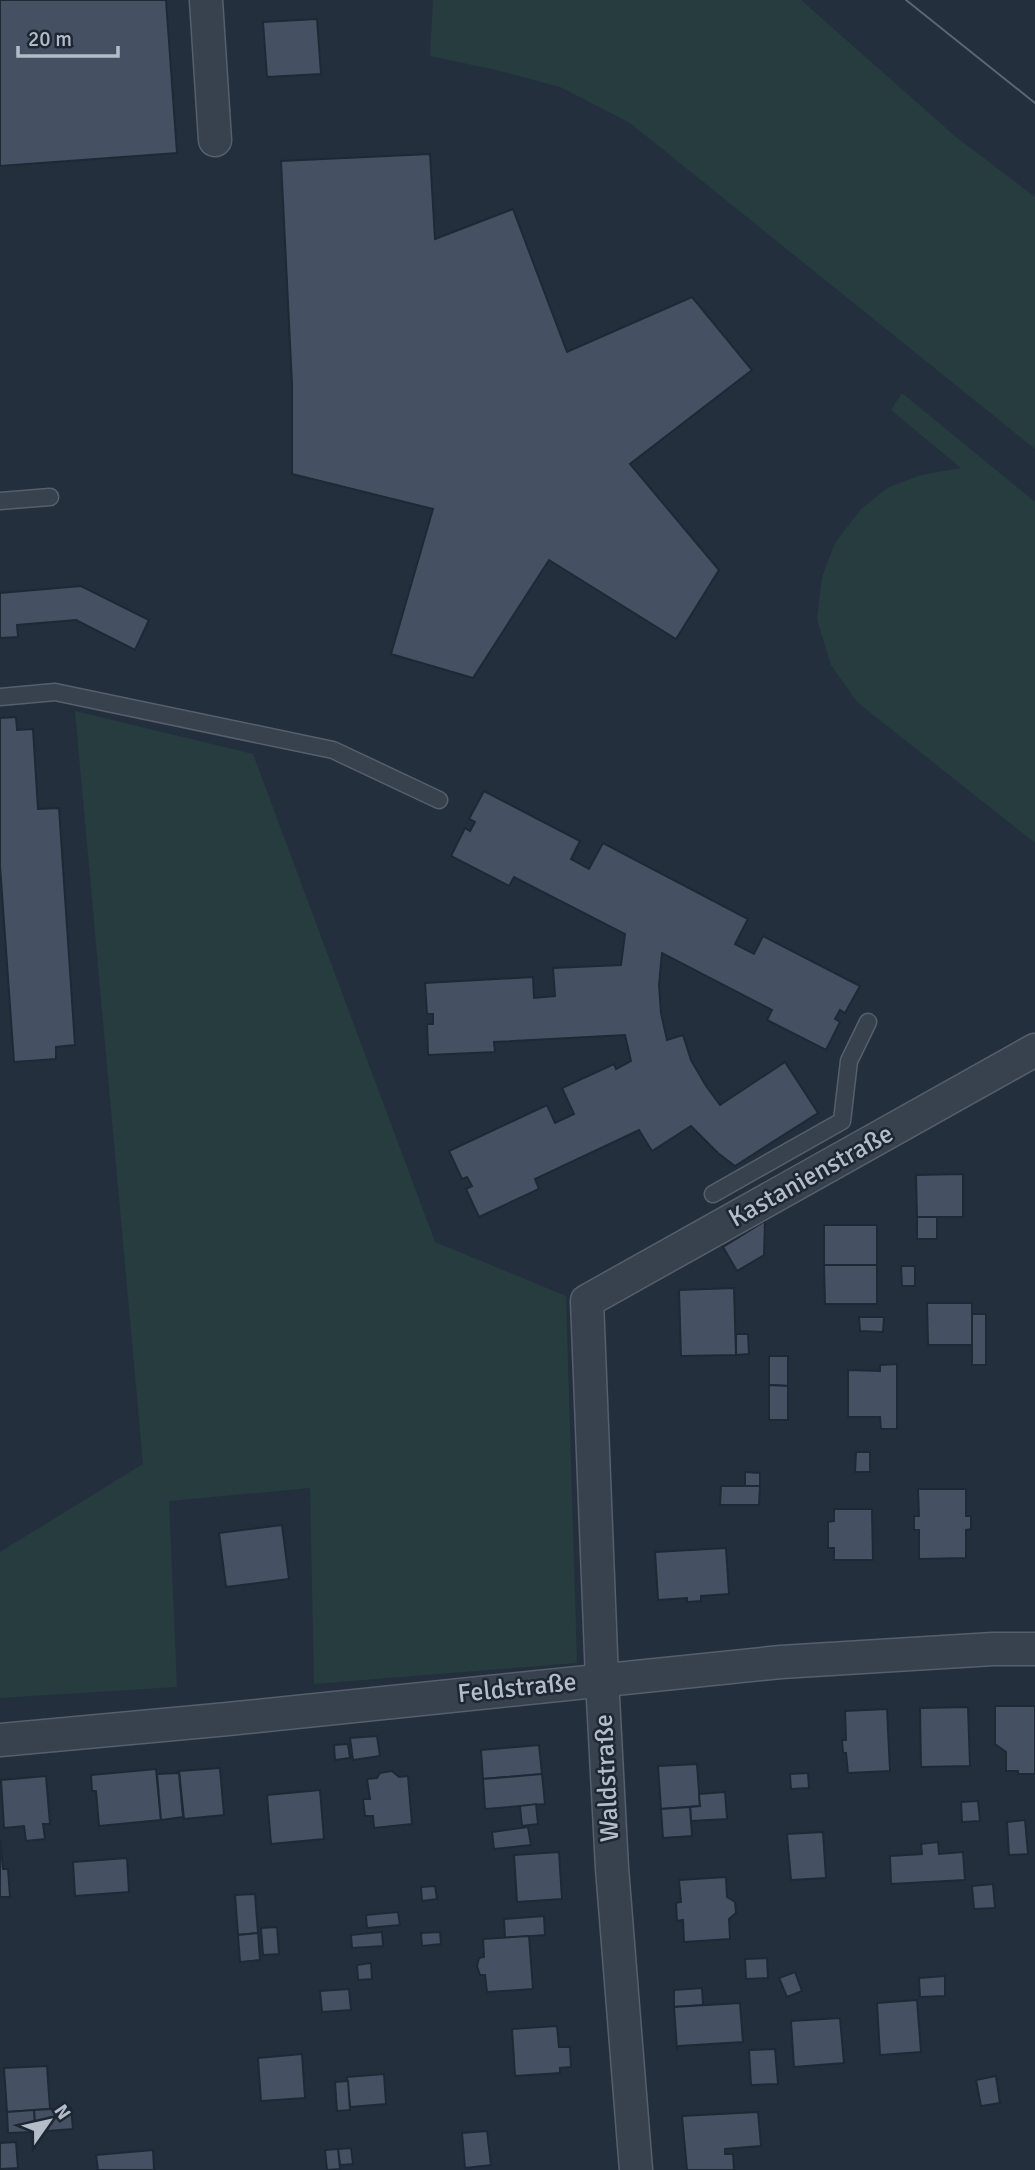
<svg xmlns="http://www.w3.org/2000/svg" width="1035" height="2170" font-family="Signika,sans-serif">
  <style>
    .green { fill: #263c3f }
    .building { fill: #455162; stroke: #1f2835; stroke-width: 2 }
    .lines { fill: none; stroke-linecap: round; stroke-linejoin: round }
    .lane-casing { stroke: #565f6c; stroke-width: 19 }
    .street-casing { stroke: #565f6c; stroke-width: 35 }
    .lane { stroke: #38414e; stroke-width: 16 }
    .street { stroke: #38414e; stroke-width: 32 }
    .tram { stroke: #5a6575; stroke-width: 2 }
    .labels { text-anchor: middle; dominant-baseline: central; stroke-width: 5; stroke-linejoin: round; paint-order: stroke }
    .street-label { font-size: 26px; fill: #b4bcc9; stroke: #1d2633 }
  </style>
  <rect width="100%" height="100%" fill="#242f3e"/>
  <g class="green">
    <path d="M433,0H801L956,137L1035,197V449L630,123L560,87L496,70L430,56Z"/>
    <path d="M902,393L1035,502V843L857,702L831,665L817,619L822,577L835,543L861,509L889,487L921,475L961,468L891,410Z"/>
    <path d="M75,711L253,754L435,1242L566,1296L577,1663L314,1684L310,1488L169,1501L177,1687L0,1698V1552L143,1464Z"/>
  </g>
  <g class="building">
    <path d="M0,0H166L177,153L0,166Z"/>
    <path d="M317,19L321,74L267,77L263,22Z"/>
    <path d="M430,154L435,239L513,209L567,352L692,297L752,370L630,464L719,570L676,639L549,560L473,678L391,654L433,509L292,474V384L281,161Z"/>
    <path d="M81,586L149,620L135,650L76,620L17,625L18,637L0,638V593Z"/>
    <path d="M16,717L17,730L33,729L38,809L59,808L75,1045L56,1047V1059L14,1062L0,866V718Z"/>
    <path d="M484,791L580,841L571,859L589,869L603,843L748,919L735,944L754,954L763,936L860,986L845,1013L840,1010L835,1019L840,1022L826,1050L767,1020L772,1010L662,953L659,985L661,1013L667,1040L683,1035L691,1060L706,1086L720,1105L785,1062L818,1113L735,1166L718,1153L691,1126L652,1151L639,1130L535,1179L539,1189L479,1217L466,1189L472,1186L467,1177L462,1179L449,1151L547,1105L555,1123L574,1114L562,1088L614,1064L616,1069L631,1061L625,1035L494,1042L495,1052L428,1055L427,1024H433V1014H427L425,983L533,977L534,998L555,996L553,968L621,965L625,934L514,877L509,886L451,856L465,828L470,831L475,822L469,819Z"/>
    <path d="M963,1174V1217H917L916,1175Z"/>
    <rect x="917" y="1217" width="20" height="22"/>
    <path d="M765,1221L764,1255L737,1271L723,1247Z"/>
    <rect x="824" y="1225" width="53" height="40"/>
    <path d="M824,1265H877V1304H825Z"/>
    <path d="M901,1266H915V1286H902Z"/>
    <path d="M734,1288L736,1355L681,1356L679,1290Z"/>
    <path d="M927,1303H972V1345H928Z"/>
    <rect x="972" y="1314" width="14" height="51"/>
    <path d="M859,1317H884L883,1332L860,1331Z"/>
    <path d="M736,1334H748L749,1354L736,1355Z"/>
    <path d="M769,1356H788V1386L769,1385Z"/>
    <path d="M897,1364V1429H881L880,1417H848V1370L880,1371V1365Z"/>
    <path d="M769,1385L788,1386V1420H769Z"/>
    <path d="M856,1452H870V1472H855Z"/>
    <path d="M745,1472L760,1473V1486H745Z"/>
    <path d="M721,1486H760L759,1505H720Z"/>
    <path d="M918,1489H966V1516H971V1529L966,1530V1558L919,1559V1530H914V1516H919Z"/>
    <path d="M834,1509H872L873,1560H834V1548H828V1522L834,1521Z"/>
    <path d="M282,1525L289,1579L226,1587L219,1533Z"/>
    <path d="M726,1548L729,1594L701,1596V1601L687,1602V1598L658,1600L655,1552Z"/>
    <path d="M995,1706H1035V1774H1018V1771H1006V1752L995,1744Z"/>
    <path d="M968,1707L970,1766L921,1767L920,1708Z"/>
    <path d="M887,1709L890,1771L848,1773L846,1753H843L842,1740H846L845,1711Z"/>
    <path d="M377,1736L380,1756L353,1760L350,1738Z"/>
    <path d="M348,1744L350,1758L335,1760L334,1745Z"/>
    <path d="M539,1745L542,1774L483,1779L481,1750Z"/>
    <path d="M697,1764L700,1806L661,1809L658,1766Z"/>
    <path d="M220,1768L224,1815L184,1819L179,1771Z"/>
    <path d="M156,1769L161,1820L99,1826L96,1791H92L91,1775Z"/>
    <path d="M392,1771L399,1777L408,1776L412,1824L374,1828L373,1816H365L363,1799H370L367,1779L377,1778L380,1773Z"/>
    <path d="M179,1773L183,1817L161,1820L157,1774Z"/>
    <path d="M808,1773L809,1788L791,1789L790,1774Z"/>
    <path d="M542,1774L545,1804L485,1809L483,1779Z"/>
    <path d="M46,1776L50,1824H43L45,1839L26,1841L24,1826L4,1828L1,1780Z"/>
    <path d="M320,1790L324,1839L271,1844L267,1795Z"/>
    <path d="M725,1792L727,1819L691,1821L690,1807L700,1806L699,1794Z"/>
    <path d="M978,1801L980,1821L962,1822L961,1802Z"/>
    <path d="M536,1804L538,1824L522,1826L520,1806Z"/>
    <path d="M690,1807L692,1836L663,1838L661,1809Z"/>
    <path d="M1025,1820L1028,1854L1009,1855L1007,1822Z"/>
    <path d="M528,1827L531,1845L494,1849L492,1832Z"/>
    <path d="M823,1832L826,1878L791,1880L787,1834Z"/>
    <path d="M0,1839L3,1869H8L10,1897H0Z"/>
    <path d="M938,1842L939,1854L963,1852L965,1880L891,1884L890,1856L922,1854L921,1844Z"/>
    <path d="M559,1852L562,1899L517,1902L514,1855Z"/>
    <path d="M127,1858L129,1892L75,1896L73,1862Z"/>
    <path d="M726,1877L727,1897L735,1902L736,1913L729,1919L730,1939L684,1942L683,1920L677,1921L676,1903L681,1902L679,1880Z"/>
    <path d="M993,1884L995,1908L974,1909L972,1886Z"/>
    <path d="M435,1886L437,1899L422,1901L421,1887Z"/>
    <path d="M255,1894L258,1933L238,1935L235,1895Z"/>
    <path d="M398,1912L400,1925L367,1928L366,1915Z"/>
    <path d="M544,1916L545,1935L505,1938L504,1919Z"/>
    <path d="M277,1927L279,1954L263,1955L261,1928Z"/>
    <path d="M382,1932L383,1946L352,1948L351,1935Z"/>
    <path d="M440,1932L441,1944L422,1946L421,1933Z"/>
    <path d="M258,1933L260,1960L240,1962L238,1935Z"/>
    <path d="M529,1936L533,1989L487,1992L485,1975H480L477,1966L479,1958L484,1957L483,1939Z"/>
    <path d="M767,1958L768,1978L746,1979L745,1959Z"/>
    <path d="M371,1963L372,1979L358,1980L357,1965Z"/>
    <path d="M795,1972L802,1991L787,1997L779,1978Z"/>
    <path d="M945,1976V1996L920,1997L919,1978Z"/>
    <path d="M702,1988L703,2005L674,2007V1990Z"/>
    <path d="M349,1989L351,2010L322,2012L320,1991Z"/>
    <path d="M917,2000L921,2052L880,2055L877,2003Z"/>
    <path d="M740,2003L743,2042L679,2046L677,2049L674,2007Z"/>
    <path d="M840,2018L844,2063L794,2067L791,2021Z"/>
    <path d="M557,2026L559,2047H570L571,2067L560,2068V2073L515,2076L512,2029Z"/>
    <path d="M775,2049L778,2084L751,2085L749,2050Z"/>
    <path d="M302,2054L305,2098L261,2101L258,2058Z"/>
    <path d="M47,2066L50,2109L7,2112L4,2068Z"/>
    <path d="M384,2074L386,2104L350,2107L347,2077Z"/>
    <path d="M996,2076L1000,2103L981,2106L976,2080Z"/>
    <path d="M348,2081L350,2110L337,2111L335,2082Z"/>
    <path d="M71,2108L73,2129L35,2132L34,2110Z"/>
    <path d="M34,2110L35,2132L8,2133L7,2112Z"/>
    <path d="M758,2112L761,2146L725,2149V2154H733L734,2170H687L682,2116Z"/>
    <path d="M487,2131L491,2165L465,2168L462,2133Z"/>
    <path d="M16,2142L18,2168L0,2169V2143Z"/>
    <path d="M351,2148L353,2164L340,2165L338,2149Z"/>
    <path d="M338,2149L340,2169L327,2170L325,2150Z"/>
    <path d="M153,2150L154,2170H98L96,2155Z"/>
  </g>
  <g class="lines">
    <g class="lane-casing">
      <g id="lane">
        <path d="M0,501L50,497"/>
        <path d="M0,697L55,692L333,750L439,800"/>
        <path d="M713,1194L842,1121L849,1061L868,1022"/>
      </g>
    </g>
    <g class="street-casing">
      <g id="street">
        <path d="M206,0L215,140"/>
        <path d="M0,1740L228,1719L781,1662L993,1649H1035"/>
        <path d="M636,2170L612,1868L602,1679L587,1301L1035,1050"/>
      </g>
    </g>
    <use href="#lane" class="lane"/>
    <use href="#street" class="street"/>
    <path class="tram" d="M906,0L1035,103"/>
  </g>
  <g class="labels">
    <g class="street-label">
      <text transform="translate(811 1176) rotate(-29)">Kastanienstraße</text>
      <text transform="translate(517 1688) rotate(-6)">Feldstraße</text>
      <text transform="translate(607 1778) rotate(-93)">Waldstraße</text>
    </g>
  </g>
  <g transform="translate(49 2121) rotate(56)" stroke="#1d2633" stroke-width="5" paint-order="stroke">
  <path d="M0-5L12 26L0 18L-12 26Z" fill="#b4bcc9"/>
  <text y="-10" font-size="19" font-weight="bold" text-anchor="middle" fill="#b4bcc9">N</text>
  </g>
  <path d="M18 46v10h100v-10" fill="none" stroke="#b4bcc9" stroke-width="3.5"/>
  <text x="28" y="46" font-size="21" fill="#b4bcc9" stroke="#1d2633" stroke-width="5" paint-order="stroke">20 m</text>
</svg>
